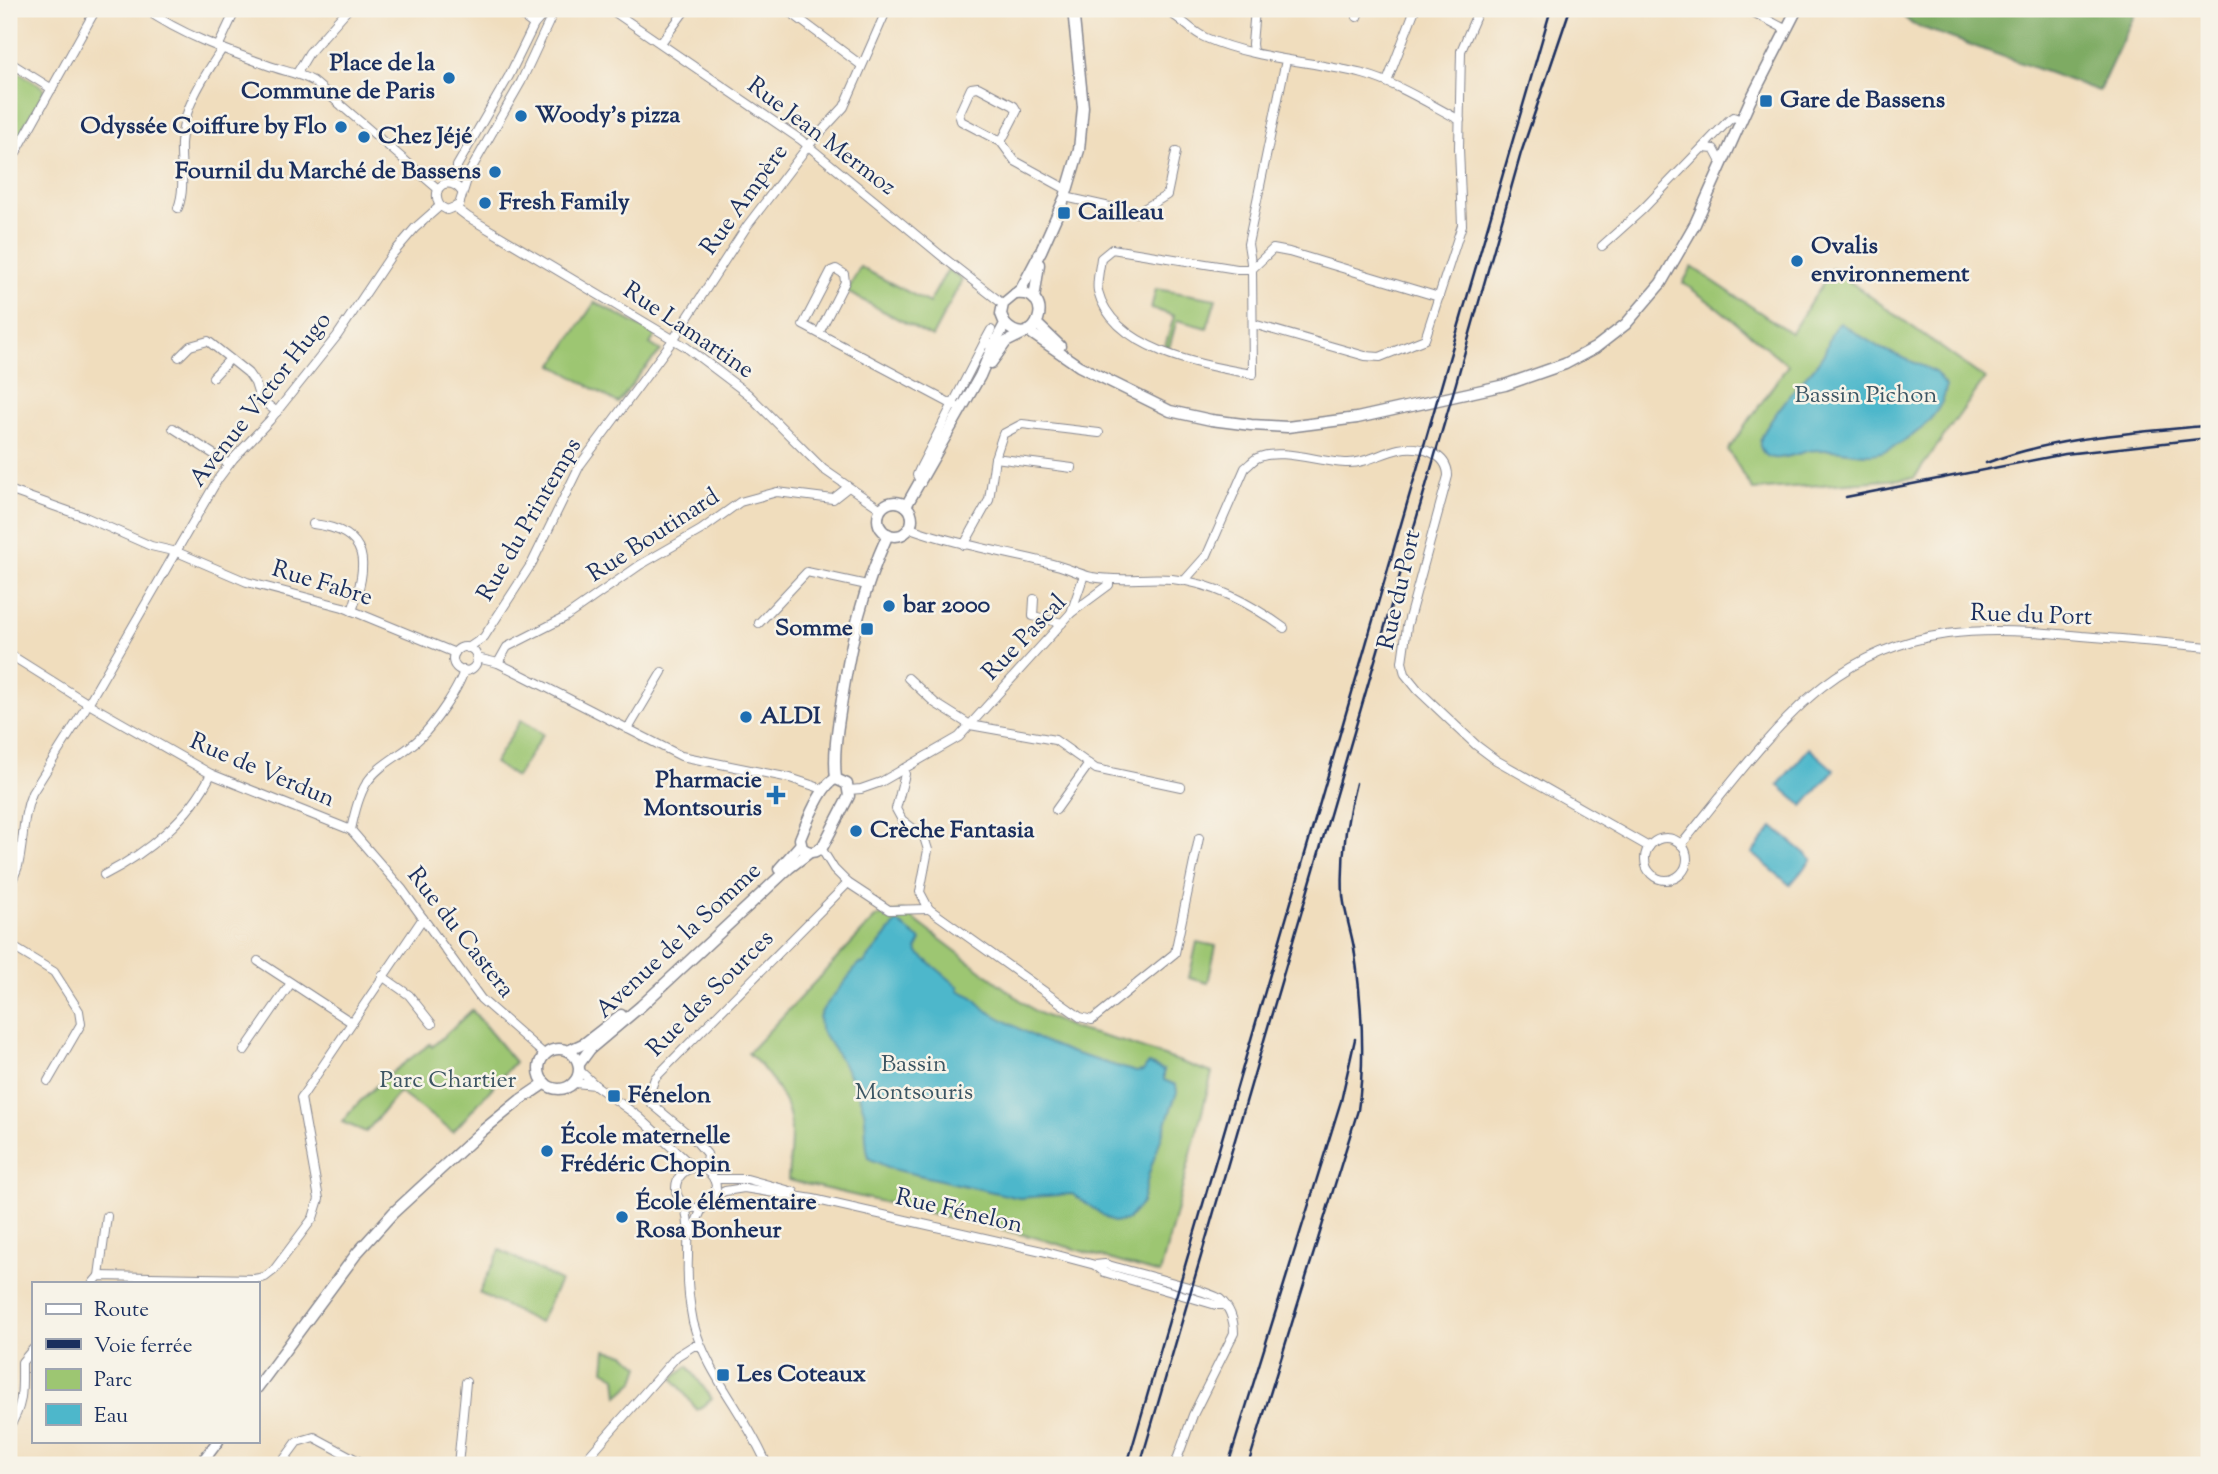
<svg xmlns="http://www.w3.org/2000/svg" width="2218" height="1474" font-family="'Sorts Mill Goudy',serif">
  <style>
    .green { fill: #9dc672; stroke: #5c7a68; stroke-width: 2 }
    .forest { fill: #7eab64; stroke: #4c6d61; stroke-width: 2 }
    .water { fill: #4db7cb; stroke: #347394; stroke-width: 2 }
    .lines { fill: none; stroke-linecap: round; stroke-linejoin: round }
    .minor-casing { stroke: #86868e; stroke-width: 10 }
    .tertiary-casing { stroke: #86868e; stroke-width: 13 }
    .minor { stroke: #fff; stroke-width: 8 }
    .tertiary { stroke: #fff; stroke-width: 10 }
    .rail { stroke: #1b2f5e; stroke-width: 2.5 }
    .poi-dot { fill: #1f6fb2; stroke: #f7f3e8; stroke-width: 2.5 }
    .labels { text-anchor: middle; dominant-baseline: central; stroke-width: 5; stroke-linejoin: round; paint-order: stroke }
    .poi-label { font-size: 24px; font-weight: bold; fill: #1b2f5e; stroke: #f7f3e8; text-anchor: start }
    .street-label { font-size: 24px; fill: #1b2f5e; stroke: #f7f3e8 }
    .park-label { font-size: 24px; fill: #3c5563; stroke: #f7f3e8 }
  </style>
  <rect width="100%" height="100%" fill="#f7f3e8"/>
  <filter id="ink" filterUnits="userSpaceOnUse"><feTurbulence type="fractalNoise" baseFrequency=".0143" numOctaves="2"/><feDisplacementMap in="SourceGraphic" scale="14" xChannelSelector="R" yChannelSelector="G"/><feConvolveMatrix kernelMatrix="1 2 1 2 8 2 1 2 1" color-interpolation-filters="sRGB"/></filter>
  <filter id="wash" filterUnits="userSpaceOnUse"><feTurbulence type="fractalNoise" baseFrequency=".00686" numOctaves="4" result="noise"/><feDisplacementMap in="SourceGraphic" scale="28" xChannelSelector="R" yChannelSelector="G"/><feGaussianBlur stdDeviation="1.57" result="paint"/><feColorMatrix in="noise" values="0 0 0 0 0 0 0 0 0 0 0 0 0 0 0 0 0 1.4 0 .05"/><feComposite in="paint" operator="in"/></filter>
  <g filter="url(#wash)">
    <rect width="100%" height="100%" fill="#f0ddbd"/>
    <g class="green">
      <path d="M9,66L44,88L43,94L9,153Z"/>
      <path d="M860,267L929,303L948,269L962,280L932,337L847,292Z"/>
      <path d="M1692,267L1791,333L1832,269L1985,379L1914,478L1753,490L1728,450L1788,365L1718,308L1683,283Z"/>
      <path d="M1156,289L1216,299L1207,328L1177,320L1169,348L1165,346L1174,316L1151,308Z"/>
      <path d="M595,302L656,335L650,344L661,351L643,370L618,403L553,365Z"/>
      <path d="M521,720L543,734L516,777L494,763Z"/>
      <path d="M903,911L1036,1012L1075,1029L1127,1043L1212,1073L1160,1274L1037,1238L788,1180C789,1160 793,1138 790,1118C786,1096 764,1067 748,1053L876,917Z"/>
      <path d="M1197,942L1216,946L1208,983L1189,978Z"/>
      <path d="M472,1010L515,1062L453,1132L399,1092L366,1132L342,1122C367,1090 397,1068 430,1044L432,1047Z"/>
      <path d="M500,1250L560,1281L539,1323L479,1293Z"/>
      <path d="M606,1350L625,1354L640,1366L635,1381L618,1396L616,1377L604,1370Z"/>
      <path d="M688,1366L712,1399L697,1410L673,1378Z"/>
    </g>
    <path class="forest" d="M1902,9H2137L2099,91L1912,24L1904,17Z"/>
    <g class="water">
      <path d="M1840,323L1882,349L1927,368L1936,373L1946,386C1945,416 1900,451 1871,454C1858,455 1843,450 1829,450C1822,450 1814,450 1808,451C1795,454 1766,468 1760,446C1757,435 1785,402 1792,392C1802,379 1815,369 1823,355C1830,343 1829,330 1840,323Z"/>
      <path d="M1809,748L1834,770L1803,806L1778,785Z"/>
      <path d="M1773,827L1812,859L1790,885L1752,853Z"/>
      <path d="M897,922L921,940L917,948L918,953L959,987L958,990L973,997L986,1010L1038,1039L1070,1052L1136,1072L1143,1071L1148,1064L1164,1070V1080L1176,1085L1177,1092L1149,1173L1142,1203L1127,1220L1113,1222L1072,1194L1019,1198L892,1169L870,1159C864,1149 867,1125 864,1111C856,1081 837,1054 820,1029L819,1017L823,1009L859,964L864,963Z"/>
    </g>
  </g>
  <g filter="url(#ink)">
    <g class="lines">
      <g class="minor-casing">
        <g id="minor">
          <path d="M145,9C182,35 225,50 267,65C283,71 298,73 313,81L438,189"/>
          <path d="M513,9L534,25"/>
          <path d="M610,9L801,140L944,258L1003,304"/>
          <path d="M786,9L861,65"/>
          <path d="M1161,9C1179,14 1189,31 1206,38C1255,59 1311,61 1363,74C1397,83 1429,104 1460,120"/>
          <path d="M1747,9L1787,30"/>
          <path d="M1357,17L1360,9"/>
          <path d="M661,43L686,9"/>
          <path d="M218,47L236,9"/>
          <path d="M1253,52L1252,44L1255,9"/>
          <path d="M1286,60L1248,244L1252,269L1253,374C1203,366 1113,350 1098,291C1096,282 1100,268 1101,258L1112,249L1237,269H1252L1273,249L1289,252L1439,297"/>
          <path d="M9,62L52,89"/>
          <path d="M297,73L309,53L348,9"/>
          <path d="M1387,82L1415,9"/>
          <path d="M1001,142L961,121L959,114L971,88L978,87L1014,106L1017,111L1001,142L1015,161L1066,189"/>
          <path d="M1703,148L1714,149L1722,164"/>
          <path d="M9,165L96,9"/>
          <path d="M451,183L457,176V166L509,76L534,25L548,9"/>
          <path d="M1065,197L1137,213L1167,195L1176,152"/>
          <path d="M440,206L447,210L459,205L469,173L521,82L555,9"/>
          <path d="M440,206C429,187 449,174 462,192"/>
          <path d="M178,208C186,187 180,165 181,143C183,108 203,78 222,49"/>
          <path d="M456,208L468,217L686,347L748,394L823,469L881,509"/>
          <path d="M1602,246L1642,210L1729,120L1733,117L1742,120"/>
          <path d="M1253,324L1365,356L1380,357L1425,339L1462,225L1459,148L1461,51L1479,9"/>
          <path d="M819,333L845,282L844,274L836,269L831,271L803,325L961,409"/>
          <path d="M985,341L991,330"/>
          <path d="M179,357L190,346L208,341L248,373L255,383L260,399L277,412"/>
          <path d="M213,377L230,359"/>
          <path d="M173,428L229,464"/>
          <path d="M995,458L1072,468"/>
          <path d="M921,483L917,475L920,468L985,341L992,348"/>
          <path d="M9,490L85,517L151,546L177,552L247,582L343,607L455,653"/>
          <path d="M313,524C372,531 368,565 352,611"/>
          <path d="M910,528C957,545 1007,552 1056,565C1068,568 1079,574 1092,577C1118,582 1145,577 1172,579C1214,583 1251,604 1284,628"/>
          <path d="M964,545L989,500L995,458L1003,434L1022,424L1099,433"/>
          <path d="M1184,581L1207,555L1245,468C1249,465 1253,460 1257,458C1280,447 1322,463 1348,463C1367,463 1381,453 1399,449C1419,445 1448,453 1448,476L1407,626L1402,662L1405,674L1418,690L1476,745L1496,760L1649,847"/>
          <path d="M1034,599L1033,616L1062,623"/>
          <path d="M1071,613L1084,575"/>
          <path d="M759,623L807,572L867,585"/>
          <circle cx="465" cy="659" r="12"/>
          <path d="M468,648L484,637L532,563L580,465L673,340L747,226L808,146L844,107L887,9"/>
          <path d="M9,654L87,703L211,774L351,830L402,889L481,999L545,1055"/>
          <path d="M477,658L498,663L526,677L681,756L790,778L823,789"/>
          <path d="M498,663L507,647L564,618L640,565L701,530L740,502L777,492L833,499L847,488"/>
          <path d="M908,678L935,703L970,725L1055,740L1096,769L1181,787"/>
          <path d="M628,729L662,672"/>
          <path d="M903,769L905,774L896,809L902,820L924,837L928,850L920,892L929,909L1080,1017L1092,1020L1175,953L1199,838"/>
          <path d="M849,790L861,789L881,782L959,737L1071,613L1109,585V580"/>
          <path d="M1056,810L1089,764"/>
          <path d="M351,830C354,815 358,797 366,784C379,763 403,755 420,738C434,724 459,689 464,670"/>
          <circle cx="1666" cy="859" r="21"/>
          <path d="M1681,845C1723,794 1772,726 1823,686C1904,623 1986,627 2082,636C2124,639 2167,643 2209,647"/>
          <path d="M821,848L834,869L848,883L889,910L929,909"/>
          <path d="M104,875C147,853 190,818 211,774"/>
          <path d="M9,887C12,880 16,873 18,866C24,841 22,817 32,793L85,709L218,479L233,459L270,420L337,336L390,257L415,228L440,206"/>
          <path d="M13,947L54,972L79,1011L81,1024L48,1081"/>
          <path d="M258,961L351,1022"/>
          <path d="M382,976L409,995L432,1024"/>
          <path d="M244,1051L291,983"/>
          <path d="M580,1071L595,1085L639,1117L694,1168"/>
          <path d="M575,1083L595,1085"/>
          <circle cx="696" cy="1188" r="20"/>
          <path d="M705,1170L707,1154L695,1140L652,1104L650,1092L655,1078L848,883"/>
          <path d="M714,1179H747L794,1192"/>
          <path d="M713,1197L725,1191L744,1188L813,1199L1042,1251L1095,1265L1105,1264C1124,1270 1211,1291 1220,1299C1230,1308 1234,1320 1234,1333L1193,1415L1175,1465"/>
          <path d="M684,1204C690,1221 688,1239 688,1257C687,1278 689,1302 693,1322C706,1373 747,1416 767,1465"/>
          <path d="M691,1234L703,1206"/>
          <path d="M1095,1265L1104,1272L1216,1305H1225"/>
          <path d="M99,1276L107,1216"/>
          <path d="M93,1283L99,1276L254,1279"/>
          <path d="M254,1283V1279L265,1277L274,1270L313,1218L319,1199L301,1098L423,918"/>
          <path d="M9,1427C24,1405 22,1389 22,1362L33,1349"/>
          <path d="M280,1465L297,1442L314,1437L366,1465"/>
          <path d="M458,1465L466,1382"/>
          <path d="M581,1465L677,1356L693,1346H700"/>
        </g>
      </g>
      <g class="tertiary-casing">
        <g id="tertiary">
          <path d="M1034,299L1039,264"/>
          <path d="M1005,324C1036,356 1059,289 1015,294"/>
          <path d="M1037,324L1060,346"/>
          <path d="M1028,331L1079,366L1170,411L1211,420L1251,425L1287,427L1357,418L1505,385L1565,364L1595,348L1626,324L1661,283L1695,224L1750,101L1797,9"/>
          <path d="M991,363L1006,342L1024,333"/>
          <circle cx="895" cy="519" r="17"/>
          <path d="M906,506L980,376L992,348L1005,324L1001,314L1003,304L1021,289L1041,251L1065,197L1079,150L1083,107L1073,9"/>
          <path d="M836,779C833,751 838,726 842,699C852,636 862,592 888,534"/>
          <path d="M836,779L847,784L849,796L823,846C815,853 810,854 802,848L800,839C806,824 822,783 836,779Z"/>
          <path d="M779,869L800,845"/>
          <circle cx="559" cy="1069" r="20"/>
          <path d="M568,1051L585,1043L621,1015"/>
          <path d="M579,1064L590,1049L641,1006L789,868L810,852"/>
          <path d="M257,1388L357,1253L393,1213L482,1131L520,1100L545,1083"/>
          <path d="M200,1465L218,1441"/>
        </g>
      </g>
      <use href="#minor" class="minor"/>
      <use href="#tertiary" class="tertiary"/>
      <g class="rail">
        <path d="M1986,463C2056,437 2130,433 2203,426"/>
        <path d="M1846,497L2065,454L2209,438"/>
        <path d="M1127,1465L1551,9"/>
        <path d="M1140,1465L1456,383L1521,153L1570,9"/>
        <path d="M1228,1465L1341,1101L1355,1039"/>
        <path d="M1248,1465L1358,1110C1366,1056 1362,1002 1354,948C1351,931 1345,914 1343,896C1341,857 1346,820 1356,783"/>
      </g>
    </g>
  </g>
  <g class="poi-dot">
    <circle cx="449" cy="78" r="7"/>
    <rect x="1759" y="94" width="14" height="14" rx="3.5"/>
    <circle cx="521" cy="116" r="7"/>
    <circle cx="341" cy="127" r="7"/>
    <circle cx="364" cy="137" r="7"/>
    <circle cx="495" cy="172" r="7"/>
    <circle cx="485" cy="203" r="7"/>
    <rect x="1057" y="206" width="14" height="14" rx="3.5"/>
    <circle cx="1797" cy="261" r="7"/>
    <circle cx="889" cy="606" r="7"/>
    <rect x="860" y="622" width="14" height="14" rx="3.5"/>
    <circle cx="746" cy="717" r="7"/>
    <path d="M772.5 784.5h7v7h7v7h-7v7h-7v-7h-7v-7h7z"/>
    <circle cx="856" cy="831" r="7"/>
    <rect x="607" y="1089" width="14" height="14" rx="3.5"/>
    <circle cx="547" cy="1151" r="7"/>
    <circle cx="622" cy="1217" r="7"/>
    <rect x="716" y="1368" width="14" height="14" rx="3.5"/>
  </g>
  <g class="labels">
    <g class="poi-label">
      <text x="435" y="64" text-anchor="end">Place de la<tspan x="435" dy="28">Commune de Paris</tspan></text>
      <text x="1780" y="101">Gare de Bassens</text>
      <text x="535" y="116">Woody's pizza</text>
      <text x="327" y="127" text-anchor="end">Odyssée Coiffure by Flo</text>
      <text x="378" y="137">Chez Jéjé</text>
      <text x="481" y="172" text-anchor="end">Fournil du Marché de Bassens</text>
      <text x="499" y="203">Fresh Family</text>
      <text x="1078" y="213">Cailleau</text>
      <text x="1811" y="247">Ovalis<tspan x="1811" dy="28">environnement</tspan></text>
      <text x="903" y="606">bar 2000</text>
      <text x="853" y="629" text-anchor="end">Somme</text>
      <text x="760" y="717">ALDI</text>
      <text x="762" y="781" text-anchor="end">Pharmacie<tspan x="762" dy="28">Montsouris</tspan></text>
      <text x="870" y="831">Crèche Fantasia</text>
      <text x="628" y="1096">Fénelon</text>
      <text x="561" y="1137">École maternelle<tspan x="561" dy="28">Frédéric Chopin</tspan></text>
      <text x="636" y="1203">École élémentaire<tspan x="636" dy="28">Rosa Bonheur</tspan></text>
      <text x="737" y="1375">Les Coteaux</text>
    </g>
    <g class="street-label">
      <text transform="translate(821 137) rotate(37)">Rue Jean Mermoz</text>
      <text transform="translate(745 200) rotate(-54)">Rue Ampère</text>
      <text transform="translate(688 331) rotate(34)">Rue Lamartine</text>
      <text transform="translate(261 400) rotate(-52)">Avenue Victor Hugo</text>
      <text transform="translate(530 520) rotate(-60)">Rue du Printemps</text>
      <text transform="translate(654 536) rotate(-33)">Rue Boutinard</text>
      <text transform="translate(322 584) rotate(17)">Rue Fabre</text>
      <text transform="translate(1400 590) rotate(-77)">Rue du Port</text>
      <text transform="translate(2031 616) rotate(2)">Rue du Port</text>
      <text transform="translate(1025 638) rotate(-46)">Rue Pascal</text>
      <text transform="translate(262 771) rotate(23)">Rue de Verdun</text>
      <text transform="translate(460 933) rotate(52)">Rue du Castera</text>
      <text transform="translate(679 941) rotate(-43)">Avenue de la Somme</text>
      <text transform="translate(711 994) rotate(-45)">Rue des Sources</text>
      <text transform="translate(959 1212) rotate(13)">Rue Fénelon</text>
    </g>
    <g class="park-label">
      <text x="1866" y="396">Bassin Pichon</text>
      <text x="914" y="1065">Bassin<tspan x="914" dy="28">Montsouris</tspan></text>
      <text x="448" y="1081">Parc Chartier</text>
    </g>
  </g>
  <rect width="2218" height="1474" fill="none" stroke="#f7f3e8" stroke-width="35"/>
  <rect x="32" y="1282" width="228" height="161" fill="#f7f3e8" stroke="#9fa5b1" stroke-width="2"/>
  <rect x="46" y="1304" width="35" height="10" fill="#ffffff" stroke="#9fa5b1" stroke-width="2"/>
  <text x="94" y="1316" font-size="21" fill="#1b2f5e">Route</text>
  <rect x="46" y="1339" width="35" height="10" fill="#1b2f5e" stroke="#9fa5b1" stroke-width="2"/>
  <text x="94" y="1352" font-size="21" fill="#1b2f5e">Voie ferrée</text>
  <rect x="46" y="1369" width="35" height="21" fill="#9dc672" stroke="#9fa5b1" stroke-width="2"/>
  <text x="94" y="1386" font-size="21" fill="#1b2f5e">Parc</text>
  <rect x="46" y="1404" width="35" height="21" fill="#4db7cb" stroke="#9fa5b1" stroke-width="2"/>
  <text x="94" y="1422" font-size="21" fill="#1b2f5e">Eau</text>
</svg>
